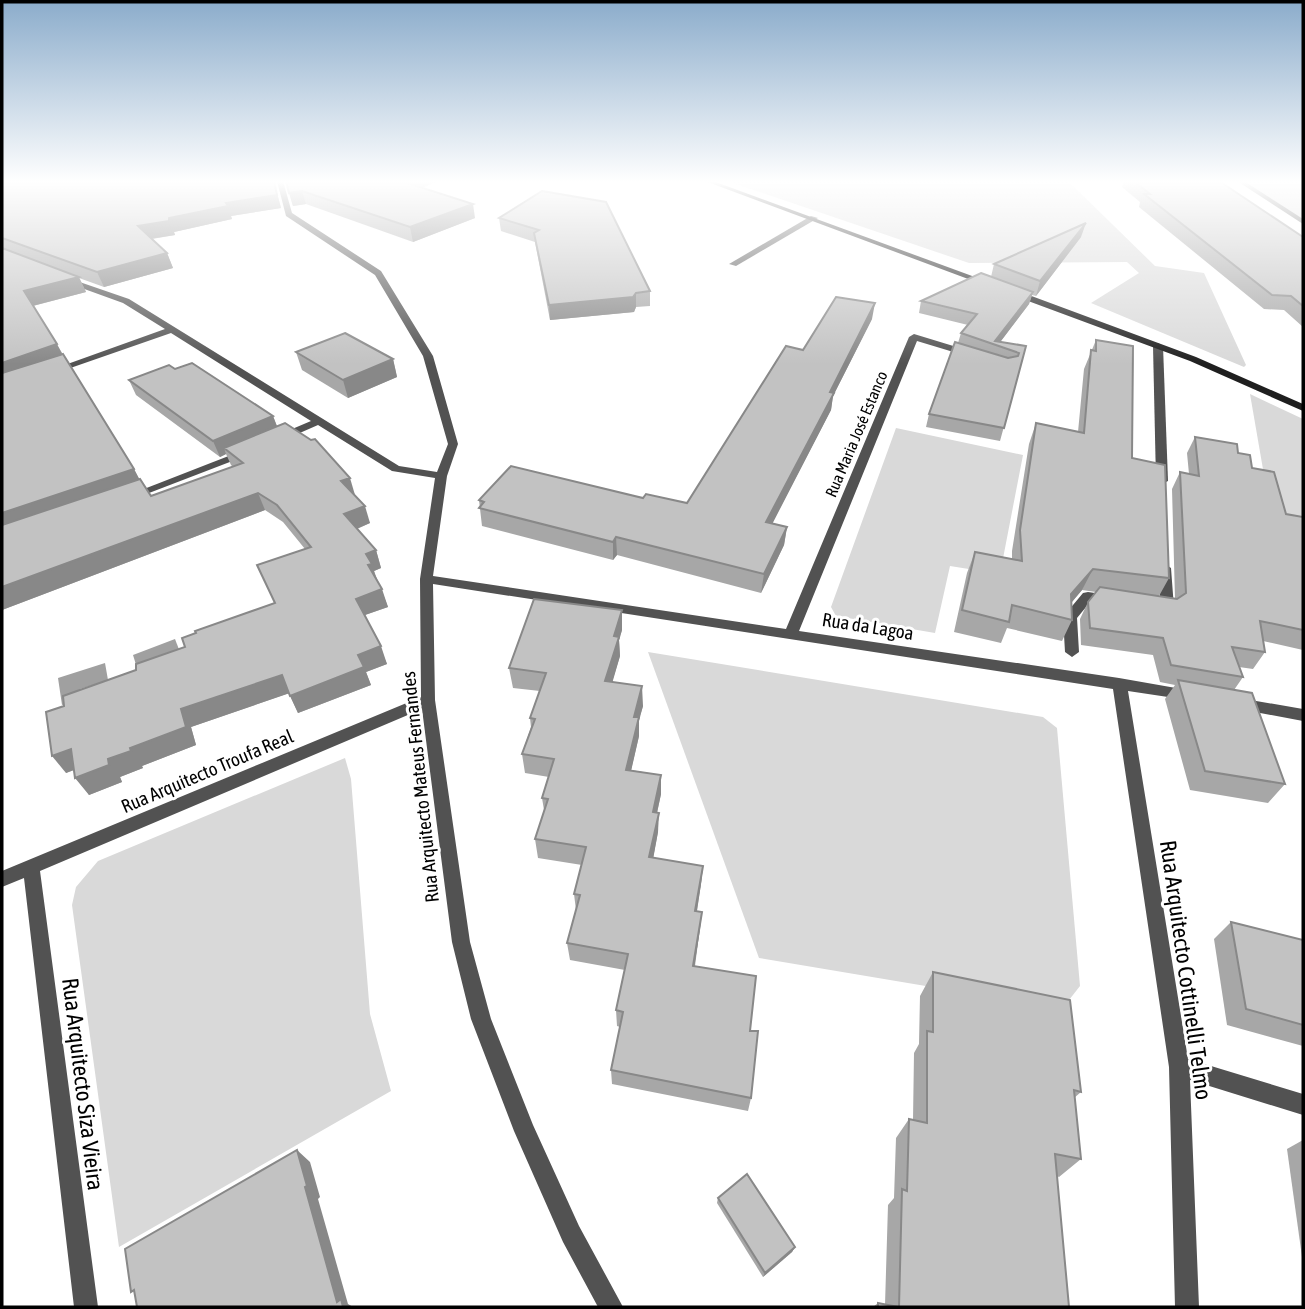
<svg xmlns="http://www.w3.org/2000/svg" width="1305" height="1309" font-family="'Asap Condensed',sans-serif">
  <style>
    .green { fill: #d9d9d9 }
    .water { fill: #a0a0a0 }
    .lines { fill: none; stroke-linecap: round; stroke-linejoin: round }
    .service { fill: #525252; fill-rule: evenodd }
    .minor { fill: #525252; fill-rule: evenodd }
    .tertiary { fill: #525252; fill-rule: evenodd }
    .secondary { fill: #1f1f1f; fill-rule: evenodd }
    .wall { fill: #a7a7a7 }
    .shaded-wall { fill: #888 }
    .building { fill: #c2c2c2; stroke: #888; stroke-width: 2 }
    .labels { text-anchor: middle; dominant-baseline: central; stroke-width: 6; stroke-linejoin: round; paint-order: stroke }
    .far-street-label { font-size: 16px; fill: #000; stroke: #fff }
    .street-label { font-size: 19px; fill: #000; stroke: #fff }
    .near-street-label { font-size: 23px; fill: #000; stroke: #fff }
  </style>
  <rect width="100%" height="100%" fill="#fff"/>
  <g class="green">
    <path d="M727,181H1068L1155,266L1204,273L1246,365L1244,367L1091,303L1139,273L1127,262L969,263Z"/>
    <path d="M1245,181H1303V220Z"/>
    <path d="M1250,394L1303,419V533L1273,527Z"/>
    <path d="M896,428L1023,455L1000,574L950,566L935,633L836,616L831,607Z"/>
    <path d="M648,652L1043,717L1057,728L1080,986L1062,1009L759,958Z"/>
    <path d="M345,758L351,779L370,1014L391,1091L119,1247L72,905L76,887L98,861Z"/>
  </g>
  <g class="water">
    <path d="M175,639L183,660L137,668L133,655Z"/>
    <path d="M105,663L108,680L80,689L81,699L62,705L58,678Z"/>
  </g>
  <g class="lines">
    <g class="service">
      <path d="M811,216L818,218L736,266L729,264Z"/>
      <path d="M1158,343L1163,346L1168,481L1162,484L1156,481L1153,346Z"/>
      <path d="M1165,564L1171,568L1174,608L1167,613L1155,610L1153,607L1160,603L1159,568Z"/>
      <path d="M1088,592L1109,595L1116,599L1109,603L1091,601L1077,618L1079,652L1072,657L1065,652L1063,617L1083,593Z"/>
    </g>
    <g class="minor">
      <path d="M277,181H283L292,213L381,271L433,356L458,444L447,476L433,576L786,629L909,337L914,334L973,352V356L970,357L917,341L799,631L1119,678L1193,691L1195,695L1193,699L1188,700L1128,691L1188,1059L1303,1094V1115L1190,1080L1199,1307H1175L1169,1067L1113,689L433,584L435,700L470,942L491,1019L533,1125L579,1226L623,1307H598L563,1242L514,1131L471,1019L452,942L422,709L40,871L98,1307H74L24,878L2,887V871L421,697L420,579L435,478L392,471L318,425L286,439H278V435L311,421L171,333L56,373L48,371L165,329L123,303L65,282L64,280L68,278L129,299L399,466L437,472L448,444L423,356L375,275L286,216Z"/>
      <path d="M244,450L248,451V455L136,498H128L126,496Z"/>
      <path d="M1239,698L1303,709V721L1234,708L1232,704L1234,700Z"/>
    </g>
    <path class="tertiary" d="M1237,181H1244L1303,219V224Z"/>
    <g class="secondary">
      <path d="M705,181H713L994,284L987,286Z"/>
      <path d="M1012,291H1018L1196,357L1303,404V411L1190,361L1012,295Z"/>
    </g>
  </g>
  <g class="wall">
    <path d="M2,181L274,182L281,208L231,216L232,219L174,232L175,235L152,239L167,253L173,268L104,287L79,278L86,292L33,306L134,469L139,479L151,496L233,467L231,465L226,454L220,457L136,395L129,380L175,369L273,416L277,426L355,495L370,523L357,529L376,550L381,568L374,571L388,607L365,615L387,664L366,672L371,685L298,713L289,693L191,727L196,745L142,766L143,768L120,777L122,782L89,795L74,770L66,773L64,706L274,604L305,549L283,522L265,510L2,610Z"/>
    <path d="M286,181L422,188L475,218L413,242L306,204L293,206Z"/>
    <path d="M1124,181H1219L1303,237V327L1284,310L1264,309L1139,207L1140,202L1122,187Z"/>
    <path d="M542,191L650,291V306L636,307L634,312L550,320L535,242L501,231L499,218Z"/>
    <path d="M1081,237L1036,296L1032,295L1029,304L1000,342L1026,346L1000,441L926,427L929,414L958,343L961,333L968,325L919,313L921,301L991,277L994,264Z"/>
    <path d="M872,319L833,396L831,410L772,523L787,527L784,545L761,593L617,555L613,560L482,526L479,500L643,498L687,503L803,350Z"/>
    <path d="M1096,340L1169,578L1159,596L1175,598L1172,489L1180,472L1189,474L1187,453L1195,437L1238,453L1252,468L1286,514L1303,517V650L1263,641L1265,652L1253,669L1239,667L1243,677L1234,690L1285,784L1268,803L1190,790L1165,699L1175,685L1160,682L1153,655L1081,645L1080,619L1088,602L1096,592L1082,590L1071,603L1072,620L1062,641L1007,628L1001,643L954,632L967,573L975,552L1012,559V551L1029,444L1036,423L1078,432L1084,369Z"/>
    <path d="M296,352L393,359L397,377L348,398L302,370Z"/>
    <path d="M622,630L619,640L620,656L612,682L643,706L639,720V736L631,770L661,775V794L657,813L658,832L653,858L703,866L701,884L697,911L702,912L695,966L750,1031L751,1098L748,1111L612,1084L611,1070L620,1027L617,1026L616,1010L625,970L570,960L567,943L576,910L574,894L582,865L538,858L535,839L544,810L542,798L549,777L525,773L522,754L531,727L530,718L540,691L513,688L509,668Z"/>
    <path d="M1231,922L1303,940V1046L1227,1025L1214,939Z"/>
    <path d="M933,972L1081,1092L1074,1098L1081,1159L1059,1177L1057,1176L1069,1307H873L878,1303L885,1305L888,1205L894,1198L896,1138L909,1119L913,1120L914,1053L919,1044L920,996Z"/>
    <path d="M1303,1140V1264L1287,1149Z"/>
    <path d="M718,1198L795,1247L792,1252L763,1277L717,1203Z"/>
  </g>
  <g class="shaded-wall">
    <path d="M274,181H275L274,182L281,208L231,216L232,219L174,232L175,235L143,240L138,226L226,203Z"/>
    <path d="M407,181H438L406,195L404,182Z"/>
    <path d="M302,191L306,204L293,206L289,193Z"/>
    <path d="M473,204L475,218L413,242L410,227Z"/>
    <path d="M1086,223L1081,237L1036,296L1040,281Z"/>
    <path d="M167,253L173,268L104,287L97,272Z"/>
    <path d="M79,277L86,292L32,306L24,291Z"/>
    <path d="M1033,292L1029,304L998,345L995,341Z"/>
    <path d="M636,293V307L634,312L550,320L549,305Z"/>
    <path d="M875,303L872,319L833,396L831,410L764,540L766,522Z"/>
    <path d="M57,344L65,360L2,382V363Z"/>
    <path d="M393,359L397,377L348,398L343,380Z"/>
    <path d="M273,416L279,432L224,448L226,454L220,457L213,441Z"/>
    <path d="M134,469L143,486L2,534V513Z"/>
    <path d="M350,478L355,495L341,481Z"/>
    <path d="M258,493L265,510L2,610V587Z"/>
    <path d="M365,506L370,523L349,532L344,514Z"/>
    <path d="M787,527L784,545L761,593L764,574Z"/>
    <path d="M616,537L617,555L613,560V542Z"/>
    <path d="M376,550L381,568L374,571L377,581L368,565L366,554Z"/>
    <path d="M1093,569L1082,590L1061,615L1071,594Z"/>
    <path d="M382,589L388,607L362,616L356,599Z"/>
    <path d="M622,610V630L619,640L620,656L607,701L605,681L614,636Z"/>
    <path d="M381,646L387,664L366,672L371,685L298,713L290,696L358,655Z"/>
    <path d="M282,675L290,693L191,727L196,745L142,766L143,768L120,777L122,782L89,795L75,778L108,759L130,748L181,709Z"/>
    <path d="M642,686L643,706L639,720V736L627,789L626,770L634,717Z"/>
    <path d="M71,749L84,766L66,773L52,756Z"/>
    <path d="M661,775V794L653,831V812Z"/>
    <path d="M659,813L658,832L650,876L649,857Z"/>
    <path d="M703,866L701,884L694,929L695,911Z"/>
    <path d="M702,912L700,929L692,982L693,966Z"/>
    <path d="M297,1150L310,1162L320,1197L318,1199L348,1304L353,1307H343L337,1302L305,1187Z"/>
    <path d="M795,1247L792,1252L763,1277L765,1273Z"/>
  </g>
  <g class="building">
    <path d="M2,181H274L277,195L226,203L228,206L169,218V221L138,226L167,253L97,272L2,238Z"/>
    <path d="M286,181H407L404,182L473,204L410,227L302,191L289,193Z"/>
    <path d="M1134,181H1219L1303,237V306L1291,296L1272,295L1144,194H1150Z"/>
    <path d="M542,191L606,202L650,291L636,293L633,297L549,305L534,233L539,230L499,218Z"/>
    <path d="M1086,223L1040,281L994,264Z"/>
    <path d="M2,248L79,277L24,291L57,344L2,363Z"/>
    <path d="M981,273L1033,292L995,341L1026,346L1004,428L929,414L955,342L1008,358L1018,356L1019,353L961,333L977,314L921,301Z"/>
    <path d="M836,297L875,303L830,392L834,393L766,522L787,527L764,574L616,537L613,542L479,508L484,502L479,500L511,466L643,498L646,494L687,503L786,346L803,350Z"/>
    <path d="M345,333L393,359L343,380L296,352Z"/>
    <path d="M1096,340L1133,346L1132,458L1165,465L1169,578L1093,569L1071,594L1072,620L1012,605L1009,622L962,610L975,552L1022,561L1020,530L1036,423L1084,433L1091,350L1096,351Z"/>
    <path d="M63,354L134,469L2,513V373Z"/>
    <path d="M192,363L273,416L213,441L129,380L169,365L175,369Z"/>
    <path d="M285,423L311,440L315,439L350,478L341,481L365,506L344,514L376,550L366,554L372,564L368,565L382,589L356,599L381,646L358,655L364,667L290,696L282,675L181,709L186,727L130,748L131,751L108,759L109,765L75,778L71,749L52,756L46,712L64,706L63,696L136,670V664L185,647L182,638L196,633L195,631L275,603L257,565L311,547L277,505L258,493L2,587V525L140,479L151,496L243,463L224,448Z"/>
    <path d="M1195,437L1237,444L1238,453L1250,455L1252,468L1274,472L1286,514L1303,517V630L1260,621L1265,652L1232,647L1243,677L1171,665L1163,638L1090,628L1088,602L1100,587L1177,599L1186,593L1180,472L1199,476Z"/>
    <path d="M534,599L622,610L614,636L619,637L605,681L642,686L634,717H639L626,770L661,775L653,812L659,813L649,857L703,866L695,911L702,912L693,966L756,976L750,1031H758L751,1098L611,1070L623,1012L616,1010L628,954L567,943L580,895L574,894L586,847L535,839L548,799L542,798L554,759L522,754L535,719L530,718L546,673L509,668Z"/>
    <path d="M1178,680L1252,693L1285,784L1205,771Z"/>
    <path d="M1231,922L1303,940V1025L1246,1009Z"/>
    <path d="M933,972L1070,1000L1081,1092L1074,1090L1081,1159L1055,1154L1069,1307H899L902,1189L907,1191L909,1119L927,1123V1031L933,1032Z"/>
    <path d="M297,1150L307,1186L305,1187L337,1302L341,1299L343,1307H137L134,1290L131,1292L125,1249Z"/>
    <path d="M747,1174L795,1247L765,1273L718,1198Z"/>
    <path d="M878,1303L898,1307H878Z"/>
  </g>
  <linearGradient id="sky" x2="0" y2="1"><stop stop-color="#8baccb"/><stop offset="0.5" stop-color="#fff"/><stop offset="1" stop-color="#fff" stop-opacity="0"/></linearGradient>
  <rect width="1305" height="364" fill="url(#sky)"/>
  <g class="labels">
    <g class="far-street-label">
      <text transform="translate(856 434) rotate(-67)">Rua Maria José Estanco</text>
    </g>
    <g class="street-label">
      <text transform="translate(868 626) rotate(9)">Rua da Lagoa</text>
      <text transform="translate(207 771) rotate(-23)">Rua Arquitecto Troufa Real</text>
      <text transform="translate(420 787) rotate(-96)">Rua Arquitecto Mateus Fernandes</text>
    </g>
    <g class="near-street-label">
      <text transform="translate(1186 970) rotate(82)">Rua Arquitecto Cottinelli Telmo</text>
      <text transform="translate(83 1084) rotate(83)">Rua Arquitecto Siza Vieira</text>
    </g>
  </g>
  <rect width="1305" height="1309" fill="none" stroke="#000000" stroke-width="7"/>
</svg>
